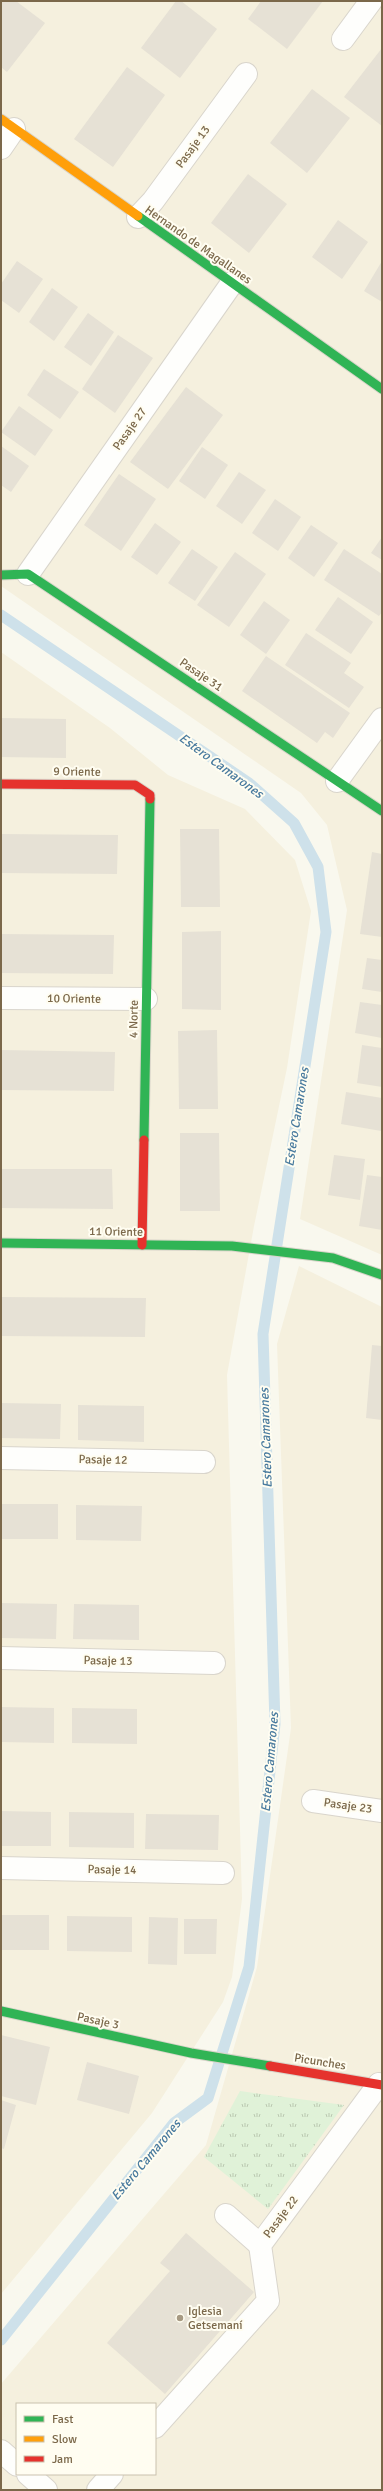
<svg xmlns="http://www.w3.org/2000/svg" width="383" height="2491" font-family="Signika,sans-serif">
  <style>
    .residential { fill: #f5f0de; fill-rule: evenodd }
    .grass { fill: url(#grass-tufts) }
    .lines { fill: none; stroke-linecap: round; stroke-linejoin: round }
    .stream { stroke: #cee1ea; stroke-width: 11 }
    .building { fill: #e6e1d5 }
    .street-casing { stroke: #d9d5cc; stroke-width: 24 }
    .fast-casing { stroke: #d8d4c9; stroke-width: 11 }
    .slow-casing { stroke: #d8d4c9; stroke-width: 11 }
    .jam-casing { stroke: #d8d4c9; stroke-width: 11 }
    .street { stroke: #fefefc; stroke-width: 22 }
    .fast { stroke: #30b455; stroke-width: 9 }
    .slow { stroke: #ff9f0a; stroke-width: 9 }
    .jam { stroke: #e5322d; stroke-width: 9 }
    .poi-dot { fill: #a79a83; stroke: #fffdf1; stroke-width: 1.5 }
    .labels { text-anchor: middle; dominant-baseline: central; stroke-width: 4; stroke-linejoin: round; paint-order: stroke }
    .street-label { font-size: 12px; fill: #7b684a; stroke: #fffdf1 }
    .poi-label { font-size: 12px; fill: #7b684a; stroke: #fffdf1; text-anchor: start }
    .water-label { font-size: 13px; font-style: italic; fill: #487a9e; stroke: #fffdf1 }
  </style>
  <defs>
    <pattern id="grass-tufts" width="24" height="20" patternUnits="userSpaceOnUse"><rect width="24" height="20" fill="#e0f2d8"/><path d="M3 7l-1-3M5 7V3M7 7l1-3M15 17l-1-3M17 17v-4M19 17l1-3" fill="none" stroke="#bbc8b1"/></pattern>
  </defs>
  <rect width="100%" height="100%" fill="#f9f8ee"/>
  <g class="residential">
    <path d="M1,1H382V1255L300,1219L347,910L327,825L301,793L1,586Z"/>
    <path d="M1,652L110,728L168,775L245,809L295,860L311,911L287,1068L254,1226L227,1375L242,1899L232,1977L223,2002L152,2113L1,2294Z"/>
    <path d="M299,1266L382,1307V2490H1V2384L206,2145L257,1967L291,1728L277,1344ZM17,2404H155V2474H17Z"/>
  </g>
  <path class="grass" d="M240,2091L344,2105L268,2209L204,2157Z"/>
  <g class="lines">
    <path class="stream" d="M1,615L249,783L294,823L318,867L326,932L263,1334L275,1724L249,1967L208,2098L174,2123L1,2340"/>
  </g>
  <g class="building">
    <path d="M1,1H16L45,23L7,72L1,67Z"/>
    <path d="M176,1H181L217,29L180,78L141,48Z"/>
    <path d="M261,1H323L287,49L248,19Z"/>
    <path d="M382,48V126L344,97Z"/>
    <path d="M127,67L165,95L113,167L74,139Z"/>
    <path d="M312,89L350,118L307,173L270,143Z"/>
    <path d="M248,174L287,204L249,253L211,223Z"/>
    <path d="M338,220L368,242L342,279L312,257Z"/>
    <path d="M17,261L43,279L19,313L1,300V284Z"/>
    <path d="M382,261V302L364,291Z"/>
    <path d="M52,288L78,307L54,341L29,322Z"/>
    <path d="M88,313L114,332L91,366L64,347Z"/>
    <path d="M118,335L153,358L115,413L82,389Z"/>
    <path d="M44,369L79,392L60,419L27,395Z"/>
    <path d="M186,387L223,415L168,489L130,462Z"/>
    <path d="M19,406L53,430L35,456L1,432Z"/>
    <path d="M1,446L29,466L11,492L1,485Z"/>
    <path d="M202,447L228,465L205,499L179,481Z"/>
    <path d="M239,472L266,490L242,524L216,506Z"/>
    <path d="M119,474L156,499L121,551L84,525Z"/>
    <path d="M275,499L301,517L278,551L252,533Z"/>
    <path d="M155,523L181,542L157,575L131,557Z"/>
    <path d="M311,525L338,543L314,577L288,558Z"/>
    <path d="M382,537V560L371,553Z"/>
    <path d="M192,549L218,567L195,601L168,583Z"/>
    <path d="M344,549L382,574V612L379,616L324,580Z"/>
    <path d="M235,552L266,574L229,627L197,605Z"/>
    <path d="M338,597L373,622L351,654L315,630Z"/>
    <path d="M264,601L290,620L266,654L240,635Z"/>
    <path d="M306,633L351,663L344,673L364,687L349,708L285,665Z"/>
    <path d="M266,656L350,713L333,738L325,732L317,743L242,691Z"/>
    <path d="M1,718L66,719V758L1,757Z"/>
    <path d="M180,829H219L220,907H181Z"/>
    <path d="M1,834L118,835L117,874L1,873Z"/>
    <path d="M372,852L382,854V937L360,934Z"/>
    <path d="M221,931V1010L182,1009V932Z"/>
    <path d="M1,934L114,935L113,974L1,973Z"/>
    <path d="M367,958L382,960V992L362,989Z"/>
    <path d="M360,1002L382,1005V1038L355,1033Z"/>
    <path d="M217,1030L218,1109H179L178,1031Z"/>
    <path d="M362,1045L382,1048V1087L357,1083Z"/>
    <path d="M1,1050L115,1052L114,1091L1,1090Z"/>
    <path d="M346,1092L382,1098L381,1131L341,1124Z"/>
    <path d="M180,1133H219L220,1211H180Z"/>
    <path d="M334,1155L365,1159L360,1200L328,1195Z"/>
    <path d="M1,1169H112L113,1209L1,1208Z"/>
    <path d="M367,1175L382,1177V1230L359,1226Z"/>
    <path d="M1,1297L146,1298L145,1337L1,1336Z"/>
    <path d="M372,1345L382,1346V1420L366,1418Z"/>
    <path d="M1,1403L61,1404L60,1439L1,1438Z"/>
    <path d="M78,1405L144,1406V1442L78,1440Z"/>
    <rect x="1" y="1504" width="57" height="35"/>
    <path d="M76,1505L142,1506L141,1541L76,1540Z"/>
    <path d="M1,1603L57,1604L56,1639L1,1638Z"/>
    <path d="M74,1604L139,1605V1640L73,1639Z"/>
    <path d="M1,1707L54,1708V1743L1,1742Z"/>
    <path d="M72,1708L137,1709V1744L72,1743Z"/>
    <path d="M1,1811L51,1812V1846H1Z"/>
    <path d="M69,1812L134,1813V1848L69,1847Z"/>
    <path d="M146,1814L219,1815L218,1850L145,1849Z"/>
    <rect x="1" y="1915" width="48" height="35"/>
    <path d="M67,1916L132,1917V1952L67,1951Z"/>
    <path d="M149,1917L178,1918L177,1965L148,1964Z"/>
    <path d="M184,1919H217L216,1954H184Z"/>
    <path d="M1,2035L50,2047L36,2105L1,2096Z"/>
    <path d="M87,2062L139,2076L129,2114L77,2100Z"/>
    <path d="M1,2100L16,2105L4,2149L1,2148Z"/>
    <path d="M186,2233L254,2292L165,2394L107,2343L170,2271L160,2263Z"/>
  </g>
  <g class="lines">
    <g class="street-casing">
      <g id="street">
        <path d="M343,39L371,1"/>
        <path d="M1,148L14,129"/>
        <path d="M138,217L153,201L246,74"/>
        <path d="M28,574L232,283"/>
        <path d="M337,781L382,719"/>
        <path d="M1,998L146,999"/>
        <path d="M1,1458L204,1462"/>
        <path d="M1,1658L214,1663"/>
        <path d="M313,1801L382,1811"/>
        <path d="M1,1868L223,1873"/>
        <path d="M226,2215L260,2245"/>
        <path d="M155,2427L268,2301L260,2245L379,2084"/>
        <path d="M1,2451L17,2465"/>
        <path d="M28,2474L46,2490"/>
        <path d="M98,2490L112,2474"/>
      </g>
    </g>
    <g class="fast-casing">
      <g id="fast">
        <path d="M138,216L382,389"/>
        <path d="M1,575L28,574L382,811"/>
        <path d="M144,1140L150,799"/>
        <path d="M1,1243L232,1246L333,1258L382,1275"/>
        <path d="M1,2011L191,2053L270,2066"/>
      </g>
    </g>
    <g class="slow-casing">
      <path id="slow" d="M1,119L138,216"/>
    </g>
    <g class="jam-casing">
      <g id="jam">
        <path d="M1,784L135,785L150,795V799"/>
        <path d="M142,1245L144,1140"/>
        <path d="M270,2066L382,2085"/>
      </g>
    </g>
    <use href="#street" class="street"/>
    <use href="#fast" class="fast"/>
    <use href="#slow" class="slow"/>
    <use href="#jam" class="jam"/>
  </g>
  <circle class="poi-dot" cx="180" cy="2318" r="4"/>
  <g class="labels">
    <g class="street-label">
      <text transform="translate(193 147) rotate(-54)">Pasaje 13</text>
      <text transform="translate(198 245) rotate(35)">Hernando de Magallanes</text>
      <text transform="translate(130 429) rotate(-55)">Pasaje 27</text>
      <text transform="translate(201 675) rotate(34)">Pasaje 31</text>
      <text transform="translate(77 772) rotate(1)">9 Oriente</text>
      <text transform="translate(74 999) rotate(1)">10 Oriente</text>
      <text transform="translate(134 1019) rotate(-89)">4 Norte</text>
      <text transform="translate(116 1232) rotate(1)">11 Oriente</text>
      <text transform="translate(103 1460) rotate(1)">Pasaje 12</text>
      <text transform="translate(108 1661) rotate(1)">Pasaje 13</text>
      <text transform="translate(348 1806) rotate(8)">Pasaje 23</text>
      <text transform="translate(112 1870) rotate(1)">Pasaje 14</text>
      <text transform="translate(98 2021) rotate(12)">Pasaje 3</text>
      <text transform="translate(320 2062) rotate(9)">Picunches</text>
      <text transform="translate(281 2217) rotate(-53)">Pasaje 22</text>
    </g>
    <g class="poi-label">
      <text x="188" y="2311">Iglesia<tspan x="188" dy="14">Getsemaní</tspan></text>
    </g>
    <g class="water-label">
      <text transform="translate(221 766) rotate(36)">Estero Camarones</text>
      <text transform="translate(297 1117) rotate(-81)">Estero Camarones</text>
      <text transform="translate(266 1438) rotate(-92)">Estero Camarones</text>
      <text transform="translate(270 1762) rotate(-85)">Estero Camarones</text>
      <text transform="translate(146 2160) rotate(-50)">Estero Camarones</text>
    </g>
  </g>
  <rect width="383" height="2491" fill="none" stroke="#7b684a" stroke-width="4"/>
  <rect x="16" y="2403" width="140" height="72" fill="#fffdf1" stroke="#cac1ae"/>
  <rect x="24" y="2416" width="20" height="6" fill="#30b455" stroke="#cac1ae"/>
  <text x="52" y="2423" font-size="12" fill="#7b684a">Fast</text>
  <rect x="24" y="2436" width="20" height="6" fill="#ff9f0a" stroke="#cac1ae"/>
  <text x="52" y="2443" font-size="12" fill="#7b684a">Slow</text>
  <rect x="24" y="2456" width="20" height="6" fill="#e5322d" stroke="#cac1ae"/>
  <text x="52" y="2463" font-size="12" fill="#7b684a">Jam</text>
</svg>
